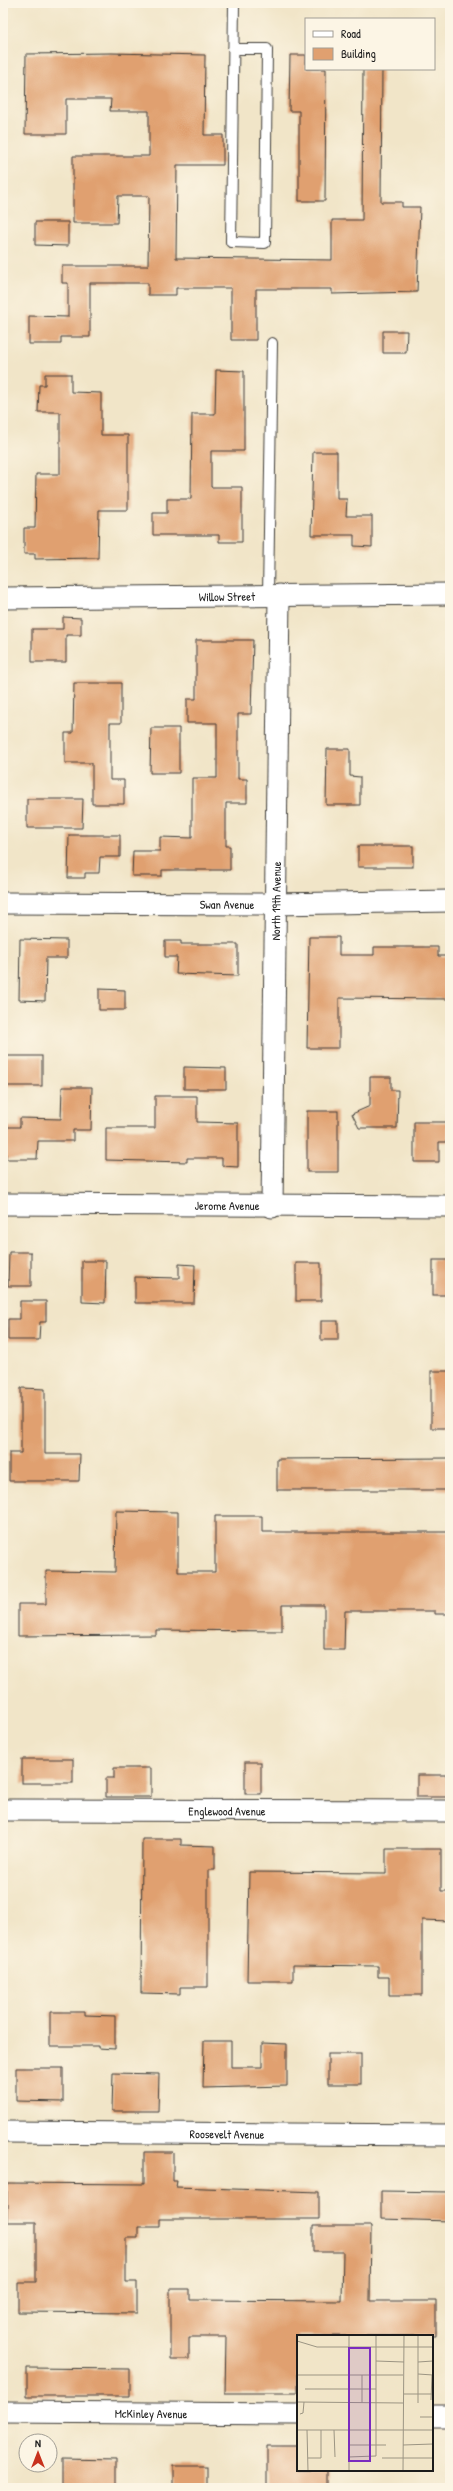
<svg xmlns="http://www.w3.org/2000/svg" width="453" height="2491" font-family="'Patrick Hand',sans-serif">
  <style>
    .building { fill: #e0a070 }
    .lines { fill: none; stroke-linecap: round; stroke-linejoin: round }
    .service-casing { stroke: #3c3a36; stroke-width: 12 }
    .minor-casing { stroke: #3c3a36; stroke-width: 23 }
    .service { stroke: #fff; stroke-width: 10 }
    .minor { stroke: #fff; stroke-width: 21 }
    .labels { text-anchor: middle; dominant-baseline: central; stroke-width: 3.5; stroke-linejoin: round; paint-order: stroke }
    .street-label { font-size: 12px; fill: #1c1c1c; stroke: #fcf5e5 }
    .inset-road { fill: none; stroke: #9c9583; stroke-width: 1 }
    .view { fill: #7b2cbf; fill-opacity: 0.15; stroke: #7b2cbf; stroke-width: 2 }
    .inset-edge { fill: none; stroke: #1c1c1c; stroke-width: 2 }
  </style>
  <rect width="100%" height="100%" fill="#fcf5e5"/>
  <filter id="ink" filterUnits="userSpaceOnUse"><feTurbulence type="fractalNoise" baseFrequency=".025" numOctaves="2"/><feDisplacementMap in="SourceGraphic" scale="8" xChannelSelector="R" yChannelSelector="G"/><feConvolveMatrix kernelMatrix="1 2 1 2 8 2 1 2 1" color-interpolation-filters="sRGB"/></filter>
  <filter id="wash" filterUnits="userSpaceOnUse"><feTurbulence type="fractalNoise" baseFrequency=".012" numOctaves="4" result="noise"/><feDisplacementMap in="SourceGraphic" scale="16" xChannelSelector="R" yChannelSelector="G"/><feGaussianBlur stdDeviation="0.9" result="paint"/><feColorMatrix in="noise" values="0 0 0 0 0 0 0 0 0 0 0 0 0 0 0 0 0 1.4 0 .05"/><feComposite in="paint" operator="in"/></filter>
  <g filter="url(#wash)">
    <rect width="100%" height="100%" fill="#f1e5c8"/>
    <g id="blocks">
      <g class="building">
        <path d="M111,53L205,55L204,135H223V165H177L176,258L332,260V220H362L363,69H382L381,202H402V207H420L417,292L332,294V289H256V340H231V288H176V295H148V283H90V337H61V344H29V316L68,317V283H62V266H148L149,196H118L117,223H73V156H149V111H110L111,99H66V134H25L26,54Z"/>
        <path d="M290,55H306V69H326L325,201H299V111H289Z"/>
        <path d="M35,222H68V246L35,245Z"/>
        <path d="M383,331H407L406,353H383Z"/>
        <path d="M216,370L244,371V451H211V487H242V542H219V535H153V513H167V499H191L192,414H215Z"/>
        <path d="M45,374H71V392L101,393V435H128V510H99L98,558L35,559V554H24V528H35L36,474H60V412H38L39,385H45Z"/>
        <path d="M313,452H337V499H347L346,516H372V547L354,546V535H311Z"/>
        <path d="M63,617L81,618V635H66V662H32V629H63Z"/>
        <path d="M196,640H253L251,714H238V779H247V803H226V846H230V870H162V876H132L133,851H160V837L192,838V778H217V723H187V699H196Z"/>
        <path d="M74,683H121V723H110V780H124V804H92V763H65V733H73Z"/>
        <path d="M151,728H179V773H150Z"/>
        <path d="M327,749H350V776L360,777V805H326Z"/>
        <path d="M27,799H83L82,828H27Z"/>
        <path d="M69,835H120V857H100L99,873H85V878H68Z"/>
        <rect x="358" y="846" width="55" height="21"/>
        <path d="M309,937H339V955H374V947H438V956H448V999L339,998V1048H307Z"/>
        <path d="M20,939L67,940V958H46L45,1001L19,1000Z"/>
        <path d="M165,941H181V944H238V976L176,974L177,957H165Z"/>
        <path d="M99,989L125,990V1010H99Z"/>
        <rect x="3" y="1056" width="39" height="30"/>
        <path d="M184,1067L226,1068V1089H184Z"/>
        <path d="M370,1077H391V1090H398L397,1128H359L352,1114L370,1106Z"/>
        <path d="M62,1087H92L91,1130H73V1141H38L37,1159H6V1127H20V1118L61,1119Z"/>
        <path d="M155,1096H197V1122L238,1123V1167L222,1166V1158H187V1162L106,1160V1128H155Z"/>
        <rect x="307" y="1111" width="31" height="61"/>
        <path d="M414,1122H448V1142H439V1162H414Z"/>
        <path d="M9,1252H31V1286H8Z"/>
        <rect x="433" y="1260" width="17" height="35"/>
        <path d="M82,1261H106L105,1303L82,1302Z"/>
        <rect x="296" y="1263" width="25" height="38"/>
        <path d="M179,1264L195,1265L194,1303H135V1277L179,1278Z"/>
        <path d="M20,1301H46V1322H40L39,1340H8V1319H20Z"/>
        <rect x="321" y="1321" width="17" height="19"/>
        <rect x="431" y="1371" width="19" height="57"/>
        <path d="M21,1388L45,1389V1454H80L79,1481H9V1453H21Z"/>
        <path d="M450,1458V1490H277V1459Z"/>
        <path d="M116,1511L178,1512V1572H215V1516H262V1532H450V1614H435V1611H345L344,1650H324V1605H282V1631L156,1630V1635L18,1636V1604H46V1571L115,1572Z"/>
        <rect x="22" y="1759" width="51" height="24"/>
        <rect x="245" y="1762" width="16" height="32"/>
        <path d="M114,1768H151V1797H106V1778H114Z"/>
        <rect x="417" y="1775" width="31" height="22"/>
        <path d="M142,1839H181V1845L215,1846V1870H208V1987H180V1994L141,1993Z"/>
        <path d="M386,1849H441V1891H450V1921L422,1920V1995H389V1977H378V1966L293,1965V1981H247L249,1872L386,1873Z"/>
        <path d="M50,2012H85V2015L115,2016V2049L98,2048V2046H50Z"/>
        <path d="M204,2041H231V2067H262V2043L287,2044V2086L203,2088Z"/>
        <rect x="328" y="2054" width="33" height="30"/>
        <path d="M16,2068H63V2102L16,2101Z"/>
        <path d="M113,2073L159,2074L158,2111H112Z"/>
        <path d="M144,2152H173V2181H177L176,2187L319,2192V2219H160V2227H138V2238H126V2282H137V2313L18,2312V2282H36V2222H7V2183L144,2184Z"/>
        <path d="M381,2191L450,2192V2221L381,2219Z"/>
        <path d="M313,2226H371L370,2301H436V2336H298V2393H225L226,2337H189V2359H170V2289H190V2300L342,2301L343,2252H313Z"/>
        <path d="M27,2368L130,2369V2396H27Z"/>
        <path d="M267,2446H297L298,2470H327V2488H267Z"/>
        <path d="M62,2459L116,2460V2488H62Z"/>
        <rect x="173" y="2466" width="34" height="22"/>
      </g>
    </g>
  </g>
  <g filter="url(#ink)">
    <use href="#blocks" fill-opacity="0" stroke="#3c3a36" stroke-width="1"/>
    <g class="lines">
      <g class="service-casing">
        <g id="service">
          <path d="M233,49H267L265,243L231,242L234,3"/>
          <path d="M268,595L272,343"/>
        </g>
      </g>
      <g class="minor-casing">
        <g id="minor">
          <path id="s1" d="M3,598L450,594"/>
          <path id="s2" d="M3,903L275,904L450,901"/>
          <path id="s3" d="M3,1204L450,1206"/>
          <path id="s4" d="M272,1207L279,595"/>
          <path id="s5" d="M3,1810L450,1811"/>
          <path id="s6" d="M3,2132L450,2135"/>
          <path id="s7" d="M3,2412L298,2414"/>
          <path d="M432,2416H450"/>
        </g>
      </g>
      <use href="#service" class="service"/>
      <use href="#minor" class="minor"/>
    </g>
  </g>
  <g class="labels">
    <g class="street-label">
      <text stroke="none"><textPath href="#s1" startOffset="224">Willow Street</textPath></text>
      <text stroke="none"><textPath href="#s4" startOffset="306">North 19th Avenue</textPath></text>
      <text stroke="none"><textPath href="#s2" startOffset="224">Swan Avenue</textPath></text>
      <text stroke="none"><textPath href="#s3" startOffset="224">Jerome Avenue</textPath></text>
      <text stroke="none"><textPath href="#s5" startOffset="224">Englewood Avenue</textPath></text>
      <text stroke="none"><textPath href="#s6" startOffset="224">Roosevelt Avenue</textPath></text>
      <text stroke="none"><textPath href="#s7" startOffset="148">McKinley Avenue</textPath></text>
    </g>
  </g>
  <g transform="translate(297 2335)">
    <rect width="136" height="136" fill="#f1e5c8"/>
    <path class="inset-road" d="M121,0V68M0,6L20,12H136M79,26L107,27M121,27L136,26M121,39L136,40M0,40H106M8,54H79M107,59H136M134,65L135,40M0,67L106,68M65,68V40M3,79L6,78L7,67M123,82H136M0,95H136M10,95L11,136M37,95L38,122M51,110H89M106,110L136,109M51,122L79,121V0M11,123H24V95M85,123H136M52,136V0M106,136L107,0"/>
    <path class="view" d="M52,13H73V126H52Z"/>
    <rect width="136" height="136" class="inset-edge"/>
  </g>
  <rect width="453" height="2491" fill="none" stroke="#fcf5e5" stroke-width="16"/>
  <rect x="305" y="18" width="130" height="52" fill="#fcf5e5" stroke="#a29e95"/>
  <rect x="313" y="31" width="20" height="6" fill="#ffffff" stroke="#a29e95"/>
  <text x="341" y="38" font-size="12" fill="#1c1c1c">Road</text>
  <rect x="313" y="48" width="20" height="12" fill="#e0a070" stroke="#a29e95"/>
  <text x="341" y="58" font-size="12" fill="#1c1c1c">Building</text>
  <g transform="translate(38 2453)"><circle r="19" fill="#fcf5e5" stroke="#a29e95"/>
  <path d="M0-3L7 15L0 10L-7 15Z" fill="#c8321e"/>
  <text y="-6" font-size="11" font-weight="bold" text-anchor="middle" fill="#1c1c1c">N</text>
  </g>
</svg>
